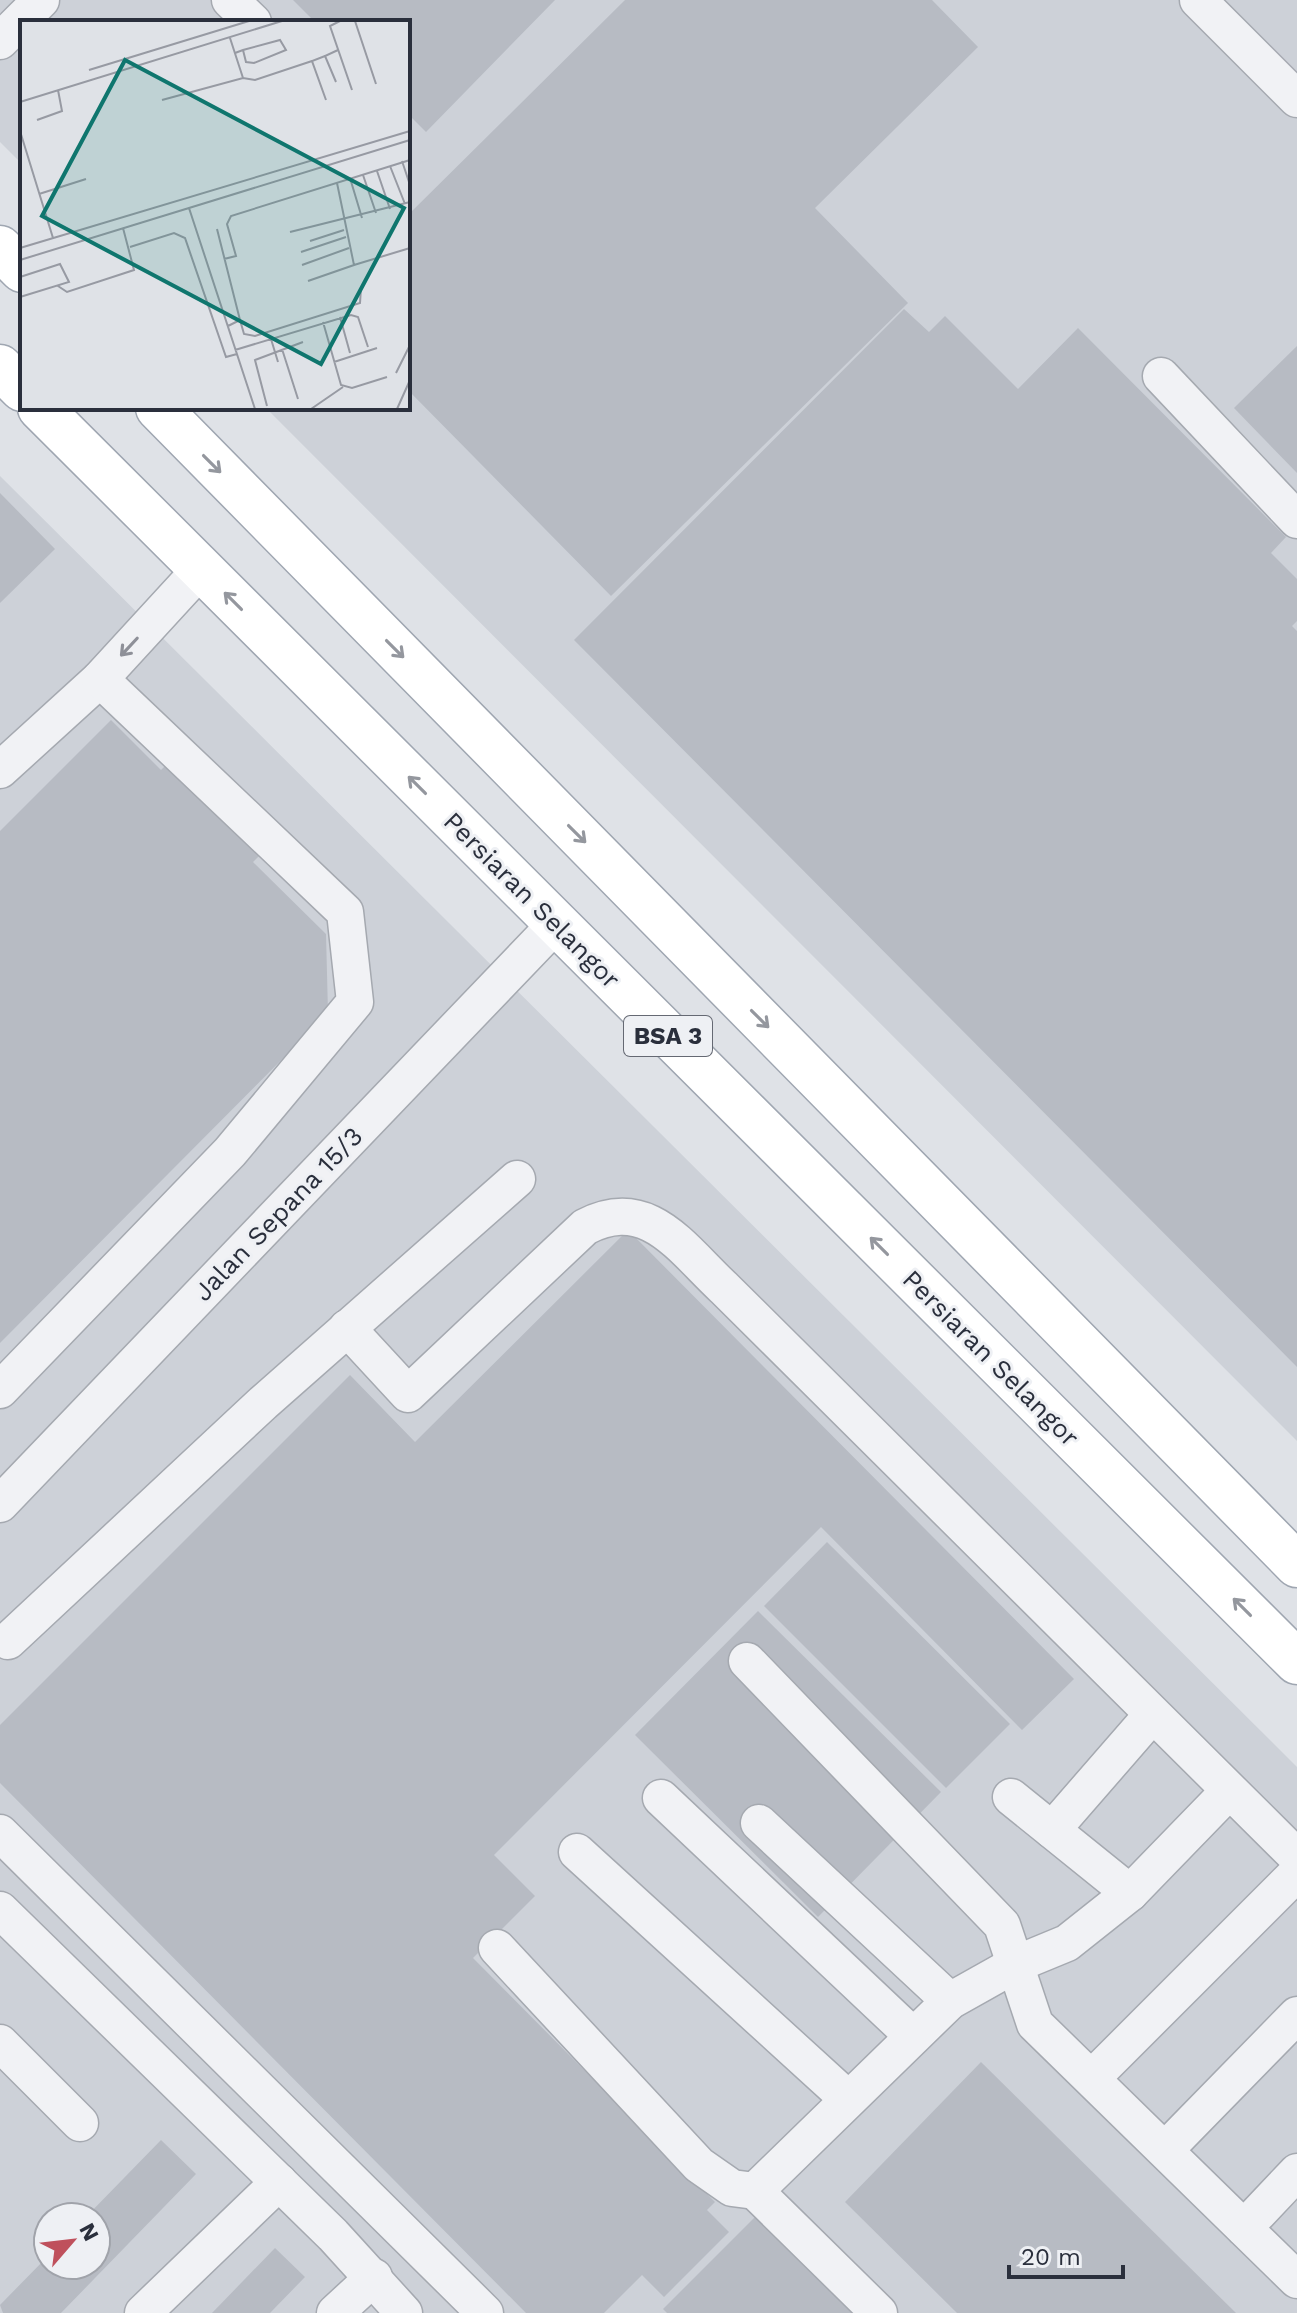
<svg xmlns="http://www.w3.org/2000/svg" width="1297" height="2313" font-family="'Work Sans',sans-serif">
  <style>
    .built { fill: #cdd1d8; fill-rule: evenodd }
    .building { fill: #b7bbc3 }
    .lines { fill: none; stroke-linecap: round; stroke-linejoin: round }
    .minor-casing { stroke: #a5a9b0; stroke-width: 39 }
    .major-casing { stroke: #9fa6b1; stroke-width: 47 }
    .minor { stroke: #f1f2f5; stroke-width: 36 }
    .major { stroke: #fff; stroke-width: 44 }
    .oneway { stroke: #94979e }
    .oneway2 { stroke: #8e9098 }
    .labels { text-anchor: middle; dominant-baseline: central; stroke-width: 6; stroke-linejoin: round; paint-order: stroke }
    .shield { fill: #eef0f4; stroke: #656973; stroke-width: 2 }
    .shield-label { font-size: 24px; font-weight: bold; fill: #2a2f3c }
    .street-label { font-size: 26px; fill: #2a2f3c; stroke: #eef0f4 }
    .inset-road { fill: none; stroke: #979aa3; stroke-width: 2 }
    .view { fill: #0f766e; fill-opacity: 0.15; stroke: #0f766e; stroke-width: 4 }
    .inset-edge { fill: none; stroke: #2a2f3c; stroke-width: 4 }
  </style>
  <rect width="100%" height="100%" fill="#dfe2e7"/>
  <g class="built">
    <path d="M0,0H1297V1441L266,408H408V22H22V164L0,142Z"/>
    <path d="M0,476L1297,1767V2313H0ZM48,2217H96V2265H48Z"/>
  </g>
  <g class="building">
    <path d="M293,0H555L426,132L408,114V22H315Z"/>
    <path d="M625,0H932L978,47L815,208L908,303L611,596L408,390V215Z"/>
    <path d="M904,309L929,332L945,316L1018,389L1078,328L1286,537L1271,553L1297,579V621L1292,626L1297,631V1367L574,640Z"/>
    <path d="M1297,346V473L1234,408Z"/>
    <path d="M0,493L55,549L0,603Z"/>
    <path d="M111,720L161,770L173,758L265,850L253,862L326,934L328,1013L0,1343V831Z"/>
    <path d="M628,1230L1074,1679L1022,1730L821,1527L494,1855L535,1896L473,1958L715,2202L707,2210L729,2232L664,2297L642,2275L604,2313H526L0,1783V1725L350,1375L415,1442Z"/>
    <path d="M827,1542L1010,1724L946,1788L764,1606Z"/>
    <path d="M758,1611L941,1792L818,1917L635,1735Z"/>
    <path d="M981,2062L1236,2313H957L845,2202Z"/>
    <path d="M161,2140L196,2174L61,2313H3L0,2305L48,2256V2265H96V2217H86Z"/>
    <path d="M757,2215L855,2313H667L663,2309Z"/>
    <path d="M275,2248L305,2277L270,2313H212Z"/>
  </g>
  <g class="lines">
    <g class="minor-casing">
      <g id="minor">
        <path d="M230,0L253,22"/>
        <path d="M1198,0L1297,99"/>
        <path d="M0,41L41,0"/>
        <path d="M1161,376L1297,520"/>
        <path d="M0,770L100,679L201,569"/>
        <path d="M347,1328L408,1394L585,1227C648,1194 681,1248 724,1288L1297,1857"/>
        <path d="M0,1390L230,1152L355,1002L345,912L100,679"/>
        <path d="M0,1504L555,925"/>
        <path d="M8,1641L263,1403L517,1179"/>
        <path d="M747,1661L1002,1925L1035,2024L1297,2280"/>
        <path d="M1011,1797L1130,1893"/>
        <path d="M661,1798L913,2036"/>
        <path d="M759,1823L950,2001"/>
        <path d="M1052,1830L1152,1715"/>
        <path d="M0,1833L485,2313"/>
        <path d="M577,1852L848,2099"/>
        <path d="M0,1910L333,2235L404,2313"/>
        <path d="M497,1948L699,2165L732,2188L755,2191L950,2001L1016,1964L1067,1943L1130,1893L1228,1792"/>
        <path d="M0,2043L80,2123"/>
        <path d="M1092,2078L1297,1873"/>
        <path d="M1165,2150L1297,2015"/>
        <path d="M755,2191L879,2313"/>
        <path d="M1244,2228L1297,2172"/>
        <path d="M143,2313L279,2182"/>
        <path d="M335,2313L374,2277"/>
      </g>
    </g>
    <g class="major-casing">
      <g id="major">
        <path d="M0,248L22,270"/>
        <path d="M0,367L22,389"/>
        <path d="M40,408L1297,1662"/>
        <path d="M158,408L1297,1565"/>
      </g>
    </g>
    <use href="#minor" class="minor"/>
    <use href="#major" class="major"/>
  </g>
  <defs><path id="oneway-shaft" d="M-6 0H5M1.5-3L5.5 0L1.5 3" fill="none" stroke-width="1.6" stroke-linecap="round" stroke-linejoin="round" transform="scale(2)"/></defs>
  <g class="oneway">
    <use href="#oneway-shaft" transform="translate(212 464) rotate(45)"/>
    <use href="#oneway-shaft" transform="translate(233 601) rotate(-135)"/>
    <use href="#oneway-shaft" transform="translate(395 649) rotate(45)"/>
    <use href="#oneway-shaft" transform="translate(417 785) rotate(-135)"/>
    <use href="#oneway-shaft" transform="translate(577 834) rotate(45)"/>
    <use href="#oneway-shaft" transform="translate(760 1019) rotate(45)"/>
    <use href="#oneway-shaft" transform="translate(879 1246) rotate(-135)"/>
    <use href="#oneway-shaft" transform="translate(1242 1607) rotate(-135)"/>
  </g>
  <use class="oneway2" href="#oneway-shaft" transform="translate(129 647) rotate(133)"/>
  <g class="labels">
    <rect class="shield" x="624" y="1016" width="88" height="40" rx="6"/>
    <g class="shield-label">
      <text x="668" y="1036">BSA 3</text>
    </g>
    <g class="street-label">
      <text transform="translate(532 900) rotate(45)">Persiaran Selangor</text>
      <text transform="translate(278 1214) rotate(-46)">Jalan Sepana 15/3</text>
      <text transform="translate(991 1358) rotate(45)">Persiaran Selangor</text>
    </g>
  </g>
  <g transform="translate(20 20)">
    <rect width="390" height="390" fill="#dfe2e7"/>
    <path class="inset-road" d="M320,1L310,6L332,70M335,1L356,64M210,18L223,58M215,33L223,30L260,20L266,30L234,43L226,42L223,30M305,36L292,41L306,80M69,50L229,1M316,62L305,36L318,30M142,80L223,58L235,60L292,41M0,82L262,1M17,100L42,91L38,70M0,111L33,218M382,141L390,165M370,146L385,184M357,151L370,189M343,155L356,193M330,158L342,198M19,174L66,159M169,188L235,389M197,209L220,300M270,212L390,182M290,221L324,210M110,227L154,213L165,218L206,337L217,334M0,228L390,111M281,232L326,217M204,239L216,236L207,204L211,196L390,140M0,240L390,120M282,245L329,228M334,245L390,228M0,257L40,244L49,262L0,277M288,261L334,245L317,163M38,266L47,272L114,250L103,208M320,297L330,333M303,302L321,365L332,368L367,357M208,306L220,300L224,314L235,316L340,283L341,268M251,319L258,342M262,329L278,379M215,330L331,295L338,297L348,327M314,342L357,328M376,353L390,325M247,386L235,340L283,322M291,389L323,367M377,389L390,360"/>
    <path class="view" d="M105,40L384,188L301,344L22,196Z"/>
    <rect width="390" height="390" class="inset-edge"/>
  </g>
  <g transform="translate(72 2241) rotate(62)"><circle r="38" fill="#eef0f4" stroke="#a0a3aa" stroke-width="2"/>
  <path d="M0-6L14 30L0 20L-14 30Z" fill="#bf505c"/>
  <text y="-12" font-size="22" font-weight="bold" text-anchor="middle" fill="#2a2f3c">N</text>
  </g>
  <path d="M1009 2265v12h114v-12" fill="none" stroke="#2a2f3c" stroke-width="4"/>
  <text x="1021" y="2265" font-size="24" fill="#2a2f3c" stroke="#eef0f4" stroke-width="6" paint-order="stroke">20 m</text>
</svg>
